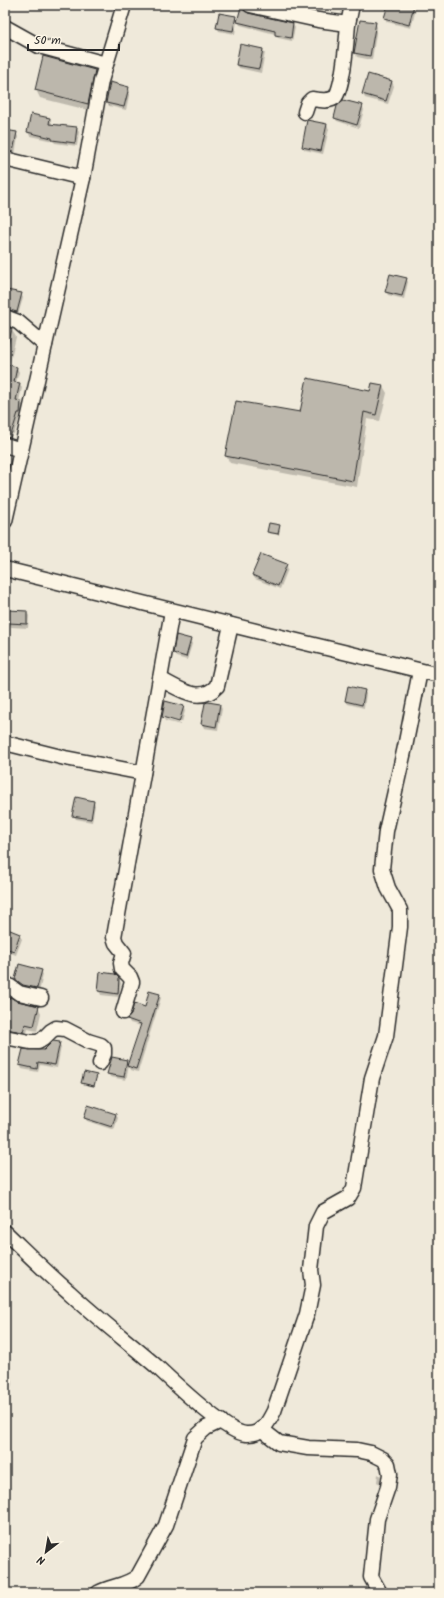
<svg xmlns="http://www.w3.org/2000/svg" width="444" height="1598" font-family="Kalam,sans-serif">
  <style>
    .shadow { fill: #0003 }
    .building { fill: #bcb7ac; stroke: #2b2b2b }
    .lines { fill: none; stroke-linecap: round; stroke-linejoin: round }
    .street-casing { stroke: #2b2b2b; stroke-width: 17 }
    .street { stroke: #fcf5e5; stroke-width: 14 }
  </style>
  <rect width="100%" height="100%" fill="#efe9da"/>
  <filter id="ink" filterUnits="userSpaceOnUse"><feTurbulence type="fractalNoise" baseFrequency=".025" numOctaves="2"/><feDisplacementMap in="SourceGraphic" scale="8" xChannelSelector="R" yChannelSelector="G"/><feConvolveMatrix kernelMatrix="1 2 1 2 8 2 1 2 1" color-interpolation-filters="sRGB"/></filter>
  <g filter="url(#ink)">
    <g class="shadow">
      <path d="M389,5H417L411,28L387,22L385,18Z"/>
      <path d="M248,14L293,24L295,28L292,41L278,38L275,34L240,25L238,22Z"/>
      <path d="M235,17L237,21L235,34L219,31L217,28Z"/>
      <path d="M375,23L377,27L372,60L357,57L355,53Z"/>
      <path d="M263,50L265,53L261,73L239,68L237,64Z"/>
      <path d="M44,57L95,71L99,78L92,111L40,98L36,90Z"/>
      <path d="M392,82L394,86L388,104L365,98L363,94Z"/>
      <path d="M128,87L130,91L126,110L109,106L107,102Z"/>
      <path d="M362,106L364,110L359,128L337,121L335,118Z"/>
      <path d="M50,119L52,123L51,125L77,128L79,132L77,146L55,143L53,141L30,136L28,132Z"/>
      <path d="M327,125L329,129L323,154L305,150L303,147Z"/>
      <path d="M5,131L16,133L18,137L15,155L5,154Z"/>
      <path d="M406,279L408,282L404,299L388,295L386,292Z"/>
      <path d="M5,290L21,294L23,298L18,315L5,313Z"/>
      <path d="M5,327L12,330L16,337L9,366L17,368L19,372L16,383L20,384L22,388L19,401L21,402L23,405L21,416H20L14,434L5,431Z"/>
      <path d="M383,386L387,393L380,421L367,419L357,487L230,463L226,456L301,414L371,392Z"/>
      <path d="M280,526L279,535L269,533L268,532Z"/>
      <path d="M286,565L288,569L280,589L255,579L253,575Z"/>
      <path d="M9,611L27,612L29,616L28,628L11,627L9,623Z"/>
      <path d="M190,640L192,644L187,660L176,657L174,653Z"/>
      <path d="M364,690L366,694L364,708L348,704L346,701Z"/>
      <path d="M220,705L222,709L218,730L204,728L202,724Z"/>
      <path d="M183,707L185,711L182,722L164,717V719L181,724V725L165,721L163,717Z"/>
      <path d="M93,802L95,805L92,822L76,819L74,816Z"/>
      <path d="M5,869L9,875L5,888Z"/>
      <path d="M5,903L8,908L5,916Z"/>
      <path d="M19,935L22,939L16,955L5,951V941Z"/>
      <path d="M41,971L43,975L39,992L25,989L18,983L16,979Z"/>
      <path d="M119,979L121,983L119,997L101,995L99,991Z"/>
      <path d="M159,995L161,998L138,1072L131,1070L129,1066L126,1080L110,1077L108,1073L127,1061L129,1065L141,1026L130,1023L128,1019L132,1015L145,1008Z"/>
      <path d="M5,999L38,1007L41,1013L37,1031L28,1029L26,1037L5,1036Z"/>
      <path d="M59,1043L61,1047L57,1068L40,1065L38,1072L22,1069L20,1065Z"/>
      <path d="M96,1076L94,1087L83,1084L82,1083Z"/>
      <path d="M116,1114L118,1118L114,1130L87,1121L85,1118Z"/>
      <path d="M5,1375L11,1377L13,1381L9,1394L5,1392Z"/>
      <path d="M378,1474L381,1476L380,1484L377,1482Z"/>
    </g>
    <g class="building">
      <path d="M388,5H414L409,25L384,18Z"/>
      <path d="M241,7L248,13L293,23L291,38L275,35V31L237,22Z"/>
      <path d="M219,13L236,16L233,31L216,28Z"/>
      <path d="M360,20L376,22L370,56L354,53Z"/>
      <path d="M240,44L263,49L259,69L236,65Z"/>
      <path d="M43,56L95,70L88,104L35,90Z"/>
      <path d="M368,74L392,81L386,101L362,94Z"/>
      <path d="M110,82L129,87L124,107L106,103Z"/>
      <path d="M343,100L363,105L357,125L334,118L337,106Z"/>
      <path d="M31,114L50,118L49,124L77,127L75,143L52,140V138L27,132Z"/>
      <path d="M307,120L327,124L321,151L302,147Z"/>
      <path d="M5,130L17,132L13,152L5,151Z"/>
      <path d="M390,274L407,278L402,296L385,292Z"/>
      <path d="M7,290L22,293L17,312L5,309V298Z"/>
      <path d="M5,326L12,329L8,345L5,344Z"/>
      <path d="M5,364L17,367L14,382L20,383L16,400L21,401L20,413H18L10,438L5,437V395L8,381L5,380Z"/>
      <path d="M307,378L370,391L372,383L383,385L376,415L364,412L353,481L225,456L236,401L300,412Z"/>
      <path d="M269,523L280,525L278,534L267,532Z"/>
      <path d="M261,554L287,564L278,586L252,575Z"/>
      <path d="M8,610L27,611V624L8,623Z"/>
      <path d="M176,635L191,639L186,657L173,653Z"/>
      <path d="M348,686L365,690L362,705L345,701Z"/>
      <path d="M165,701L184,706L179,722L162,717Z"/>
      <path d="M208,702L220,704L216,727L201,724L205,703Z"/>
      <path d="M76,797L94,801L91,819L72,816Z"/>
      <path d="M5,928L20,934L14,951L5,948Z"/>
      <path d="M19,964L42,970L37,988L23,985L15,979Z"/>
      <path d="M100,972L115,974L119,978L118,994L98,991Z"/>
      <path d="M149,991L160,994L136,1069L127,1066L141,1024L127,1019L131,1015L134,1003L145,1007Z"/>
      <path d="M10,997L17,1001L39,1006L34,1026L25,1024L23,1032L5,1029V998L9,999Z"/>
      <path d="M53,1041L60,1042L55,1065L38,1062L37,1069L19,1065L23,1049L44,1050Z"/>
      <path d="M112,1057L127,1060L124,1077L107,1074Z"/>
      <path d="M84,1072L97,1075L94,1086L81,1083Z"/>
      <path d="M88,1105L116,1114L112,1127L84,1118Z"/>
    </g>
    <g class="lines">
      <g class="street-casing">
        <g id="street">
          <path d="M250,5L318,20L348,24L352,5"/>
          <path d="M5,27L39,46L106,64"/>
          <path d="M305,112L308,103L312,99C319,100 327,102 334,98C343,93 347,36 348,24"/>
          <path d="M5,159L83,178"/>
          <path d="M5,317L18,322L45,345"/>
          <path d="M5,445L21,450"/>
          <path d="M5,521L83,178L101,81L124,5"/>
          <path d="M5,569L260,632L439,675"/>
          <path d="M160,679C178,688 200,705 217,686L231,625"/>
          <path d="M5,743L65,758L143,773"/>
          <path d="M5,983L19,993L41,998"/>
          <path d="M123,1012L132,982L130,977L122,969L121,963L124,953L116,943L114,937L172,611"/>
          <path d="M5,1037L30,1042H38L43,1039L51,1031L56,1028L65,1029L88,1041L101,1045L104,1048V1054L100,1063"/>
          <path d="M5,1232C26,1252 47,1273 69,1292C97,1318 127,1341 155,1365C171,1380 226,1433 246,1434C262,1435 268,1423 274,1411L307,1314L313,1285L311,1270L316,1226L323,1212L348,1198L354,1188L372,1078L386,1036L400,927V910L388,888L382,869L386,831L405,747L420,671"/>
          <path d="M261,1429L279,1443L308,1448L357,1450L371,1453L383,1459L388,1464L390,1474L388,1487L377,1519L371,1577L380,1593"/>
          <path d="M98,1593C111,1586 127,1586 138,1576L166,1525L195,1438L206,1428L221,1421"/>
        </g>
      </g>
      <use href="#street" class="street"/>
    </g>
  </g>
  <rect width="444" height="1598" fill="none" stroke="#fcf5e5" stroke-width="20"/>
  <rect x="10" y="10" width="424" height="1578" fill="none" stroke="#2b2b2b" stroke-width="1.5" filter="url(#ink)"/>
  <g transform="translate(46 1552) rotate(211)" stroke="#fcf5e5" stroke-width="3" paint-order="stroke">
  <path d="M0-3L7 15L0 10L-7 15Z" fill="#2b2b2b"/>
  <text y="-6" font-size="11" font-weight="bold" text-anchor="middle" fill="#2b2b2b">N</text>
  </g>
  <path d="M28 44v6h91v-6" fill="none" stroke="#2b2b2b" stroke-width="2"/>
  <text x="34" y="44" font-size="12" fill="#2b2b2b" stroke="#fcf5e5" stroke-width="3" paint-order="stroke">50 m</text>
</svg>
